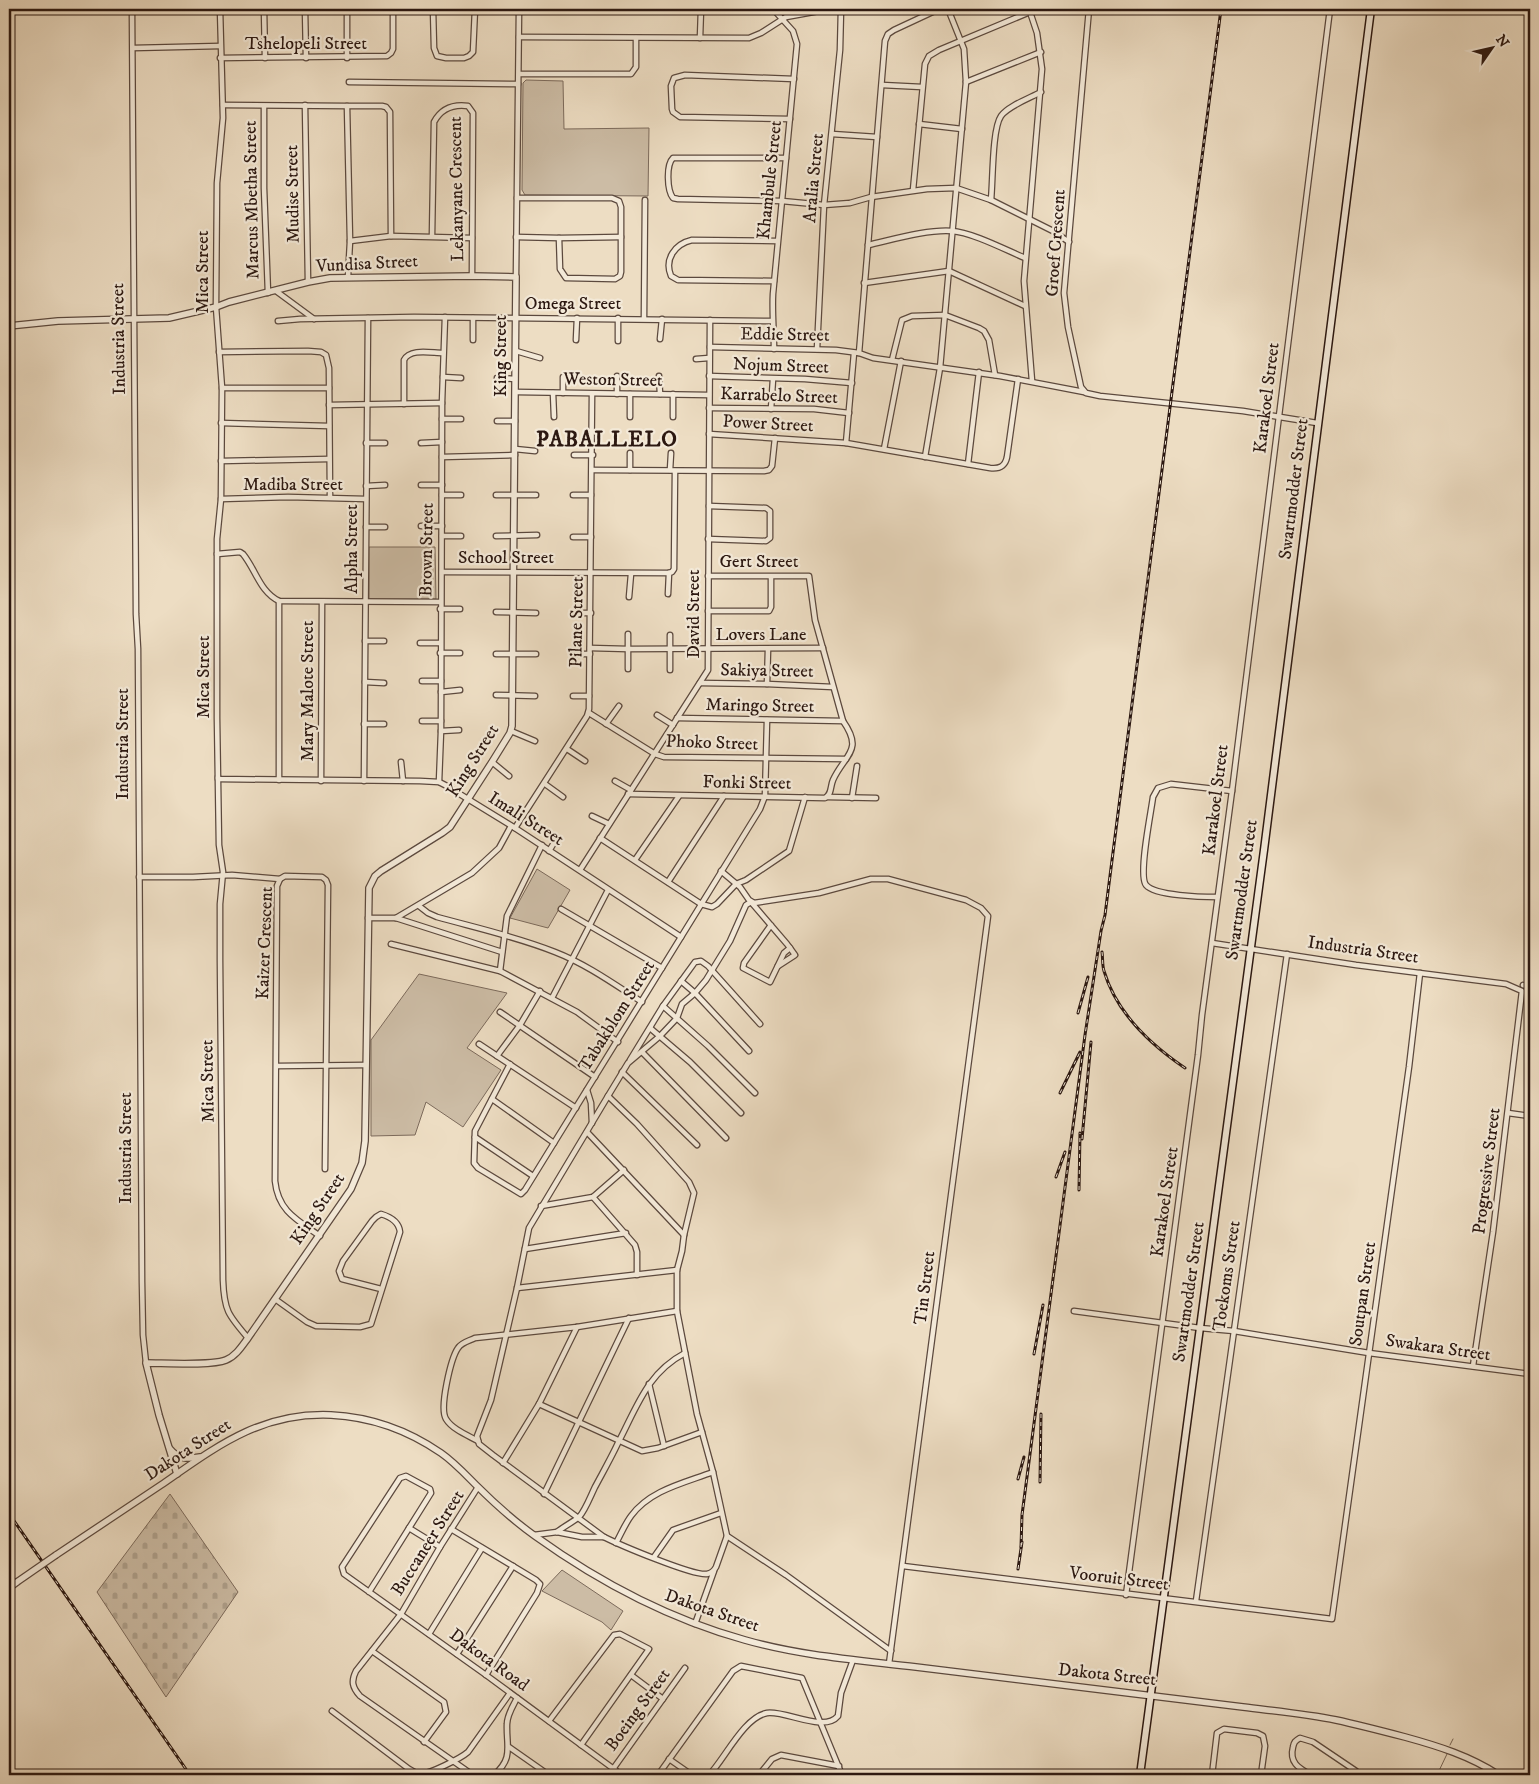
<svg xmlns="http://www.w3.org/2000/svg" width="1539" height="1784" font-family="'IM FELL DW Pica',serif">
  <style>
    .green { fill: #ccbca5; stroke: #7c6a5b }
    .cemetery { fill: url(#cemetery-stones); stroke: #7c6a5b }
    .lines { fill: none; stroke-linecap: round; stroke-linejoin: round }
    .stream { stroke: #786657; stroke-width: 1 }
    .minor-casing { stroke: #5c493e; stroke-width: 7 }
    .tertiary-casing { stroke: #5c493e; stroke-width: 8 }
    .secondary-casing { stroke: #2c1811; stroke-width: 9 }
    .minor { stroke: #f3e9d8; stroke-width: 4.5 }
    .tertiary { stroke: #f3e9d8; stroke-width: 5.5 }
    .secondary { stroke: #f3e9d8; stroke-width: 6 }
    .rail-casing { stroke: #2c1811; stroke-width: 3 }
    .rail { stroke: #f3e9d8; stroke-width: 1; stroke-dasharray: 4; stroke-linecap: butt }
    .tertiary-bridge-casing { stroke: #5c493e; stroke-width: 8; stroke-linecap: butt }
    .tertiary-bridge { stroke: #f3e9d8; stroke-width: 5.5 }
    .labels { text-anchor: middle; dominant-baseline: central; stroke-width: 4.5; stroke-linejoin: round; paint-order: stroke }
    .street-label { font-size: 18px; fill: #2c1811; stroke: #f3e9d8 }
    .district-label { font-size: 22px; font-weight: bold; letter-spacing: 1px; fill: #2c1811; stroke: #f3e9d8 }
  </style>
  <defs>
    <pattern id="cemetery-stones" width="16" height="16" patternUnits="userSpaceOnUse" patternTransform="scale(1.25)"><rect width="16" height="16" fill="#ccbca5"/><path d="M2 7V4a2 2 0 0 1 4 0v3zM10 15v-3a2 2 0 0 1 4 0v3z" fill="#afa18d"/></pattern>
  </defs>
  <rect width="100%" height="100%" fill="#edddc3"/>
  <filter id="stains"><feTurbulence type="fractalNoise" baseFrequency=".004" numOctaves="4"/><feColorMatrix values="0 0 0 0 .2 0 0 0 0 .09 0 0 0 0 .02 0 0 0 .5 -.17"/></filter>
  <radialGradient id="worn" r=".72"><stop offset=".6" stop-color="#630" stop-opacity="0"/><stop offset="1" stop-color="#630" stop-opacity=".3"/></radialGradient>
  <g class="green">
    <path d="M526,80L563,81L564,129L649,128L648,196L525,195L522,190L523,83Z"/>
    <path d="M369,547H435L436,599H369Z"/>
    <path d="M537,869L570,890L548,928L510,918Z"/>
    <path d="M419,974L507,993L467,1048L501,1070L463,1127L426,1102L415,1135L371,1136V1040Z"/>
    <path d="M562,1570L623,1611L611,1630L602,1622L542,1591Z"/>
  </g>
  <path class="cemetery" d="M170,1494L238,1592L166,1697L97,1592Z"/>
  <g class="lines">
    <g class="stream">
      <path d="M1450,1745L1453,1739"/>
      <path d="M1437,1775L1447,1754"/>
    </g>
    <g class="minor-casing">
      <g id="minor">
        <path d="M132,9L136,614L138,649L142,1282L143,1335L146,1363"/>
        <path d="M220,9L223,118L217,183L216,307L222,388L221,499L217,539V718L219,845L223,872L220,904V960L223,1280C224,1310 228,1315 248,1338"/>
        <path d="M264,9L265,58"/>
        <path d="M305,9L306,58"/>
        <path d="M347,9V58"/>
        <path d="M433,9L434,48L437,56L446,58H464L469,56L473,52L475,9"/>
        <path d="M773,9L793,31L797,44L773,294C772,313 774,331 774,349"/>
        <path d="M1029,9L1037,33L1042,69L1024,281L1032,381"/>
        <path d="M1089,9L1064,293L1068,327L1081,387L1086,393L1100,396L1243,411L1317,423"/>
        <path d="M519,37L749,38L761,33L786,17L830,9"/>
        <path d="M700,38L701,9"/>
        <path d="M133,48L220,46"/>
        <path d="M220,58L387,56L391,53L393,49V9"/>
        <path d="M519,74H631L636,67V38"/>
        <path d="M349,82L518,84"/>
        <path d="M966,82L1041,52"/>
        <path d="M882,85L922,87"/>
        <path d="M223,105L347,106"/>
        <path d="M305,105L308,282"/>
        <path d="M264,106V188L268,293"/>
        <path d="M790,119L680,117L673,112L672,109L671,86L674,78L685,75L794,79"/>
        <path d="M919,124L962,129"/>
        <path d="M832,134L877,137"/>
        <path d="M786,158H673C666,165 667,190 673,198L678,199L782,201L824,205L850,203L871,197L927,189L956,188L991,200L1053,231L1069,242"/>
        <path d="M913,190L925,64L929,56L939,50L1030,12"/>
        <path d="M517,198H612L619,201L621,207V272L620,276L615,279L566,278L560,269L559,238"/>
        <path d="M991,200C993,181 992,129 1001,116C1008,106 1030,98 1041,92"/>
        <path d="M432,236L434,122C441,109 453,104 468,106L473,113L472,276"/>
        <path d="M516,237L559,238L621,237"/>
        <path d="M350,241L391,236L472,238"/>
        <path d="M868,245C891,240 928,229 952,231C971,232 1006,250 1025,258"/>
        <path d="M348,277L350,241L347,106H382L386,107L390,112L391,236"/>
        <path d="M516,277L519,9"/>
        <path d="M774,281L678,280L671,276C664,259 675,244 692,240L777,241"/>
        <path d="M864,283L949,271L1025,306"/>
        <path d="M276,291L314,319"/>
        <path d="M644,318L645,200"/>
        <path d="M278,321L300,319L414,317L772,321"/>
        <path d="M660,339L662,319"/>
        <path d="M473,340V318"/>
        <path d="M576,340L577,318"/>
        <path d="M618,341V318"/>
        <path d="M710,347L836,350L859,353L873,358L1000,376L1084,392"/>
        <path d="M817,349L824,205L840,50L841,9"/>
        <path d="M516,351L540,358"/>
        <path d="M219,352L308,351L321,352L326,355L329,368L330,497"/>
        <path d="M859,353L885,41L888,34L894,30L939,9"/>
        <path d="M696,359L709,358"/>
        <path d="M892,360L902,320L912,316L945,315L979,328L984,331L989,340L995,375"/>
        <path d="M659,376L660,394"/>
        <path d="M709,376L805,379L852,383"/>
        <path d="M443,377L461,378"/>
        <path d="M563,377V393"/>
        <path d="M497,378L515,379"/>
        <path d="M222,388H329"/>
        <path d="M516,392L709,395"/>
        <path d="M553,393L554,417"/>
        <path d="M617,394V376"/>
        <path d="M404,404V360C410,348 431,353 443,353"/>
        <path d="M329,405L442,403"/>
        <path d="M709,408L814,409L849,413"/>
        <path d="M771,409L773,379"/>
        <path d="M630,417V394"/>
        <path d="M673,417V394"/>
        <path d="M442,419H461"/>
        <path d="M497,421H515"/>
        <path d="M221,423L329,426"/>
        <path d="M709,434L846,443L854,353"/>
        <path d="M366,443H385"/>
        <path d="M421,443L442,442"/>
        <path d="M846,443L990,468C999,469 1005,467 1007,457L1018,379"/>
        <path d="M515,449L535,451"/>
        <path d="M884,449L901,361"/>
        <path d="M630,453V470"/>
        <path d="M574,455H593"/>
        <path d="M442,457L515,455"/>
        <path d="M925,457L940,368L966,82L964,49L948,9"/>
        <path d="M221,461L329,459"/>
        <path d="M968,464L979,372"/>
        <path d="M592,470L764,471L769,470L772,466L775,438"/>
        <path d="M670,470L671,453"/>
        <path d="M421,485H442"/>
        <path d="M366,486L385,485"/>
        <path d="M442,495H461"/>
        <path d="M496,495H536"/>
        <path d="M573,495H591"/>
        <path d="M221,499L288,497L366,499"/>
        <path d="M421,526H442"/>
        <path d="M366,527H385"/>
        <path d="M442,536H461"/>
        <path d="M496,536L537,535"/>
        <path d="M573,537H591"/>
        <path d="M708,539L766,541L770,538V511L766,508L709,506"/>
        <path d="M217,554L240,552L243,554C256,570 260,592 279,601L440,602"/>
        <path d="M442,572L669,573"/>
        <path d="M669,573L672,572L674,569L675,471"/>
        <path d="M668,594L669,573"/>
        <path d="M629,597L631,574"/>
        <path d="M440,609H460"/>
        <path d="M708,611H769L771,607V577"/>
        <path d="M496,612L536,613"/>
        <path d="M573,613H591"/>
        <path d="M365,641H384"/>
        <path d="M420,643H440"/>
        <path d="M590,648L628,649L823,648"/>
        <path d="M440,653H460"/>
        <path d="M496,654H536"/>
        <path d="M573,654H590"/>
        <path d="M628,669V634"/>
        <path d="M670,670V635"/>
        <path d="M422,681H441"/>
        <path d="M365,682L384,683"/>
        <path d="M700,683L767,684L833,687"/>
        <path d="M767,684L768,649"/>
        <path d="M441,692L460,690"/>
        <path d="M496,695L535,696"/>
        <path d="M573,696H589"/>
        <path d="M589,713L655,754L664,757L846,759"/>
        <path d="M657,715L673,725"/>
        <path d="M677,718L843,721"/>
        <path d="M422,721H441"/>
        <path d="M364,724H384"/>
        <path d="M606,724L619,706"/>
        <path d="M441,731L459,730"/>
        <path d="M511,731L535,741"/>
        <path d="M567,749L585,761"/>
        <path d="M401,762L403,781"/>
        <path d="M492,762L509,776"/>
        <path d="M218,777V779L420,781L439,782L445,785L515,828L681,937"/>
        <path d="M279,780V601"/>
        <path d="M321,781L322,602"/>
        <path d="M364,781L368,318"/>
        <path d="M615,781L631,790"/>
        <path d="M439,782L441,731L442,403L445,317"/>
        <path d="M545,784L563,797"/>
        <path d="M628,794L825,798C832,794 830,787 833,780C845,754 864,751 843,721L815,620L809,576H708"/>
        <path d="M827,797L876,798"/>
        <path d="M852,798L857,766"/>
        <path d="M592,816L609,824"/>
        <path d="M515,828L587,716L589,709L592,394"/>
        <path d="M600,838L701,904L712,907L717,904L736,884L746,880L789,851L805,797"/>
        <path d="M549,851L557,838"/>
        <path d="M635,860L679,796"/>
        <path d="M580,870L708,670L710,320"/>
        <path d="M721,871L740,887L749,900L754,903L819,893L871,879H888L966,900L981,908L988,916L889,1664"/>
        <path d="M139,877H193L232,875L280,879"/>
        <path d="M668,882L724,796"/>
        <path d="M1217,897C1203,897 1155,896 1146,885C1138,875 1151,813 1153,797L1158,788L1171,784L1232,791"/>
        <path d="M419,906L428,913L437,917C477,928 518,937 555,952C586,964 614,984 642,1002"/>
        <path d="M561,909L662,968"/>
        <path d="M368,918H396L502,952"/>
        <path d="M396,918L472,873L499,848L511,826"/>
        <path d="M1212,943L1356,965L1506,984L1522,991L1493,1232L1473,1366"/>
        <path d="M391,944L500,971L577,1012L618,1042"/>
        <path d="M778,966L795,955L790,948"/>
        <path d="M500,971L507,916L542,845"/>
        <path d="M681,981L695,993L749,1051"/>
        <path d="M1523,985L1530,987"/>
        <path d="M552,998L608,890"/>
        <path d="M663,1006L708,1046L755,1093"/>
        <path d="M500,1012L595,1077"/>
        <path d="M650,1028L690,1062L741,1113"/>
        <path d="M479,1044L576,1108"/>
        <path d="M642,1052L726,1138"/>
        <path d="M497,1056L520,1025L540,991"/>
        <path d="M630,1060L663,1006L695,962L701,961L708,966L760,1024"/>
        <path d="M510,1064L475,1131L474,1163L478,1168L521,1194L525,1190L760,809L765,796L767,720"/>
        <path d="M277,1066L365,1065"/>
        <path d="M622,1072L697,1145"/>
        <path d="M587,1090L591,1103L592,1123"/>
        <path d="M608,1096L637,1124L689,1182L694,1193L684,1235L682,1251L677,1270V1311L697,1414L713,1472L727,1536L716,1567C714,1571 712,1573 707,1574C693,1576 620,1545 604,1537L493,1455L479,1444L477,1436L491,1400L517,1288L529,1228Z"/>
        <path d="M608,1096L628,1063L660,1036L677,1018L682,1004L695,993L706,980L730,941L746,905L751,902L787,944L790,948L784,953L770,982L743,968L744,963L771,925"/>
        <path d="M492,1099L554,1143"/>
        <path d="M1508,1113L1530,1116"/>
        <path d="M587,1132L684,1235"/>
        <path d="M475,1137L533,1176"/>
        <path d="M593,1197L635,1245L637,1252V1275"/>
        <path d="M541,1206L593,1197L624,1170"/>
        <path d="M320,1236C297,1220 278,1211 275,1181L277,886L280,879L285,876L322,877L326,880L328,885L325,1169"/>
        <path d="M525,1249L626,1233"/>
        <path d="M517,1288L677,1270"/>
        <path d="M275,1299L307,1322L316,1326L360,1327L371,1324L400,1232C399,1222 391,1217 381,1214L376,1217L372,1221L343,1261L339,1271L342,1279L381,1289"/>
        <path d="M1074,1311L1200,1328L1234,1331L1369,1353L1530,1374"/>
        <path d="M649,1384L664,1446"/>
        <path d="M539,1404L642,1451L658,1448L702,1432"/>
        <path d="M478,1441C467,1435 452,1429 446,1419C439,1408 451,1358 458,1348C462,1342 469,1341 475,1338L577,1327L677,1311"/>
        <path d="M503,1463L539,1404L577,1327"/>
        <path d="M544,1494L629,1318"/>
        <path d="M409,1528L440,1547"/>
        <path d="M451,1529L536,1580L540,1584L537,1593L486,1675"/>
        <path d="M557,1532C563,1527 576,1520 579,1517C585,1511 591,1495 595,1487C603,1472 611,1458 618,1443C637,1407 647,1373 685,1353"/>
        <path d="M534,1535L557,1532L582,1537H604"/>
        <path d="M727,1536L786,1575L891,1651"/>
        <path d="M616,1543C621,1534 625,1524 631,1516C650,1490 684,1483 713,1472"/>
        <path d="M654,1557L673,1530L721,1513"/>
        <path d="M903,1566L1332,1619L1409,1067L1420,973"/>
        <path d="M369,1592L431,1493L430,1489L406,1476L400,1478L342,1567L344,1574L486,1675L622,1775"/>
        <path d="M1126,1595L1198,1055L1202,1015L1232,791L1330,9"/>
        <path d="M1196,1601C1227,1386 1255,1170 1287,954"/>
        <path d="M695,1624L714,1571"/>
        <path d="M429,1634L482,1548"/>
        <path d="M372,1651L444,1702L446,1712L424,1742"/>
        <path d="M457,1654L513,1566"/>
        <path d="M631,1675L663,1699"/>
        <path d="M332,1711L409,1769C413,1771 416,1774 420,1774C430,1774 461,1758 468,1752L510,1693"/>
        <path d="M549,1721L614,1635L620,1634L649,1649L581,1745"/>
        <path d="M509,1747L549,1775"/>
        <path d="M669,1759L692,1775"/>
        <path d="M613,1769L685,1668"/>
        <path d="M473,1775L360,1696C352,1687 351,1681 356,1671L401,1614L440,1547L478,1487"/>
        <path d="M494,1775C514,1758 506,1746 507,1724C507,1715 513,1706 517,1698"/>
        <path d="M658,1775L733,1671L741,1666L802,1678L842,1775"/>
        <path d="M709,1775C724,1760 744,1717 767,1713C785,1710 824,1733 838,1716L841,1693L853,1660"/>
        <path d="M759,1775L772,1759L781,1755L839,1766"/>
        <path d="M1212,1775L1217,1733L1224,1729L1257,1733L1263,1736L1265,1746L1261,1775"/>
        <path d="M1311,1775C1299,1768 1289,1763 1293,1747C1294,1742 1295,1741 1300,1738L1313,1742L1356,1771L1360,1775"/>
      </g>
    </g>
    <g class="tertiary-casing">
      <g id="tertiary">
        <path d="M9,326L58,321L169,318L216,307L229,302L308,282L330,278L472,276L516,277L512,726L510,733L492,762L450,827L442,833L381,871L375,876L369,888L365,1141L362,1163L351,1189L248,1338C242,1346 236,1356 226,1360C212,1366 164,1363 146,1363L159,1415L177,1474"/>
        <path d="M170,1449C178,1459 188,1459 200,1457"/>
        <path d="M56,1555C91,1532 126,1508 161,1485C216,1447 260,1412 331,1415C371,1417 409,1431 441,1453C454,1462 465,1474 476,1485C494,1503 514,1521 535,1536C599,1582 669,1619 745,1640C801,1656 858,1660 916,1667C1025,1681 1134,1693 1243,1707C1274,1711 1306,1714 1336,1720C1359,1725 1382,1731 1405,1737C1438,1746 1470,1756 1499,1775"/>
        <path d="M9,1588L17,1582"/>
      </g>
    </g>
    <g class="secondary-casing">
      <path id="secondary" d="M1140,1775L1264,850L1371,9"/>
    </g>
    <use href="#minor" class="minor"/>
    <use href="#tertiary" class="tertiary"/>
    <use href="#secondary" class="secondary"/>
    <g class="rail-casing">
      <g id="rail">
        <path d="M1102,952C1103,958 1102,965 1104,971C1116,1012 1151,1045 1185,1068"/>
        <path d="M1078,1013L1088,977"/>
        <path d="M1060,1093L1080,1052"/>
        <path d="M1082,1139L1091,1042"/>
        <path d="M1056,1177L1065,1152"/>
        <path d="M1079,1190L1080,1133"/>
        <path d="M1034,1354L1043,1305"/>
        <path d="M1018,1479L1024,1457"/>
        <path d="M1040,1482L1041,1414"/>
        <path d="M10,1515L190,1775"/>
        <path d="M1021,1547L1022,1515L1085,1035L1101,931L1105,915L1221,9"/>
        <path d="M1018,1569L1022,1542"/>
      </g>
    </g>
    <use href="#rail" class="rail"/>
    <g class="tertiary-bridge-casing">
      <path id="tertiary-bridge" d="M17,1582L56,1555"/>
    </g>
    <use href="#tertiary-bridge" class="tertiary-bridge"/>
  </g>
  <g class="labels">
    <g class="street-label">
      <text x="306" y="44">Tshelopeli Street</text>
      <text transform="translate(814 178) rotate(-85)">Aralia Street</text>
      <text transform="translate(770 180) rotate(-84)">Khambule Street</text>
      <text transform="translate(457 189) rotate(-91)">Lekanyane Crescent</text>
      <text transform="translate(293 194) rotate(-91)">Mudise Street</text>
      <text transform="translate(252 200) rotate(-91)">Marcus Mbetha Street</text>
      <text transform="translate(1056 243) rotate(-86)">Groef Crescent</text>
      <text transform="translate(367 264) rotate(-3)">Vundisa Street</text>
      <text transform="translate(203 272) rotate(-90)">Mica Street</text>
      <text x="573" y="304">Omega Street</text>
      <text transform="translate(785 335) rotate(1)">Eddie Street</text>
      <text transform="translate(119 339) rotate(-91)">Industria Street</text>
      <text transform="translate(501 356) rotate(-90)">King Street</text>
      <text transform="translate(781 366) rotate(2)">Nojum Street</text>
      <text transform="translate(613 380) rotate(1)">Weston Street</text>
      <text transform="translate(779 396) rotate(2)">Karrabelo Street</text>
      <text transform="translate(1267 398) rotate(-83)">Karakoel Street</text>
      <text transform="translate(768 424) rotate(3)">Power Street</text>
      <text x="293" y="485">Madiba Street</text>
      <text transform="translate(1294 489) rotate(-83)">Swartmodder Street</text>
      <text transform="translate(352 549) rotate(-90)">Alpha Street</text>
      <text transform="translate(427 550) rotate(-89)">Brown Street</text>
      <text x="506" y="558">School Street</text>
      <text x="759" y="562">Gert Street</text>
      <text transform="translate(694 614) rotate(-90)">David Street</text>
      <text transform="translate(577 622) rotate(-89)">Pilane Street</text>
      <text x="761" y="635">Lovers Lane</text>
      <text transform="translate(767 671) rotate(1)">Sakiya Street</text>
      <text transform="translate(204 677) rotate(-90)">Mica Street</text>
      <text transform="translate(308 691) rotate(-90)">Mary Malote Street</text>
      <text transform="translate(760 706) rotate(1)">Maringo Street</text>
      <text transform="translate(712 743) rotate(2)">Phoko Street</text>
      <text transform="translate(123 744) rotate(-90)">Industria Street</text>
      <text transform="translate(473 761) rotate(-58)">King Street</text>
      <text transform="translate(747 783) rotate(1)">Fonki Street</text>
      <text transform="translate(1216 800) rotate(-83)">Karakoel Street</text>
      <text transform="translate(526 819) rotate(32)">Imali Street</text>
      <text transform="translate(1242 890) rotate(-82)">Swartmodder Street</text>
      <text transform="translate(265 943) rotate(-88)">Kaizer Crescent</text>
      <text transform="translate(1363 950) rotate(8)">Industria Street</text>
      <text transform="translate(617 1016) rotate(-58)">Tabakblom Street</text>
      <text transform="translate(208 1081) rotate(-91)">Mica Street</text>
      <text transform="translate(126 1148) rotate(-90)">Industria Street</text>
      <text transform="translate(1487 1171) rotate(-83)">Progressive Street</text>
      <text transform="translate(1165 1202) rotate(-82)">Karakoel Street</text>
      <text transform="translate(318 1209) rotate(-56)">King Street</text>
      <text transform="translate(1227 1276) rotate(-82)">Toekoms Street</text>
      <text transform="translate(925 1288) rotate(-83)">Tin Street</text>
      <text transform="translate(1189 1292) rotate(-82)">Swartmodder Street</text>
      <text transform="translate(1363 1294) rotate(-82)">Soutpan Street</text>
      <text transform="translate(1438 1348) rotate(8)">Swakara Street</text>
      <text transform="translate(188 1450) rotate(-33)">Dakota Street</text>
      <text transform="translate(428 1543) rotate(-58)">Buccaneer Street</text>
      <text transform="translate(1119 1579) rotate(7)">Vooruit Street</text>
      <text transform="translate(712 1611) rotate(19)">Dakota Street</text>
      <text transform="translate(489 1660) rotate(36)">Dakota Road</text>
      <text transform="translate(1107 1675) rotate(6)">Dakota Street</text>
      <text transform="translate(638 1710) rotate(-54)">Boeing Street</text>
    </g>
    <g class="district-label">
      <text x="607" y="439">PABALLELO</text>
    </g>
  </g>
  <rect width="1539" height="1784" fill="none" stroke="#edddc3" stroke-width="30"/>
  <rect x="10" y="10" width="1519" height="1764" fill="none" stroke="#2c1811" stroke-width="2.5"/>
  <rect x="15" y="15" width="1509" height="1754" fill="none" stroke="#2c1811"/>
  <g transform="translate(1492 48) rotate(56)" stroke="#f3e9d8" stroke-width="4" paint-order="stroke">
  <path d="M0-4L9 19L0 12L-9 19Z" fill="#2c1811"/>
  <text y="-8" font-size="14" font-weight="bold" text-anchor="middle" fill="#2c1811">N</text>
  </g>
  <rect width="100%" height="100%" filter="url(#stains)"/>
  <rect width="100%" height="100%" fill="url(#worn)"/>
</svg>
